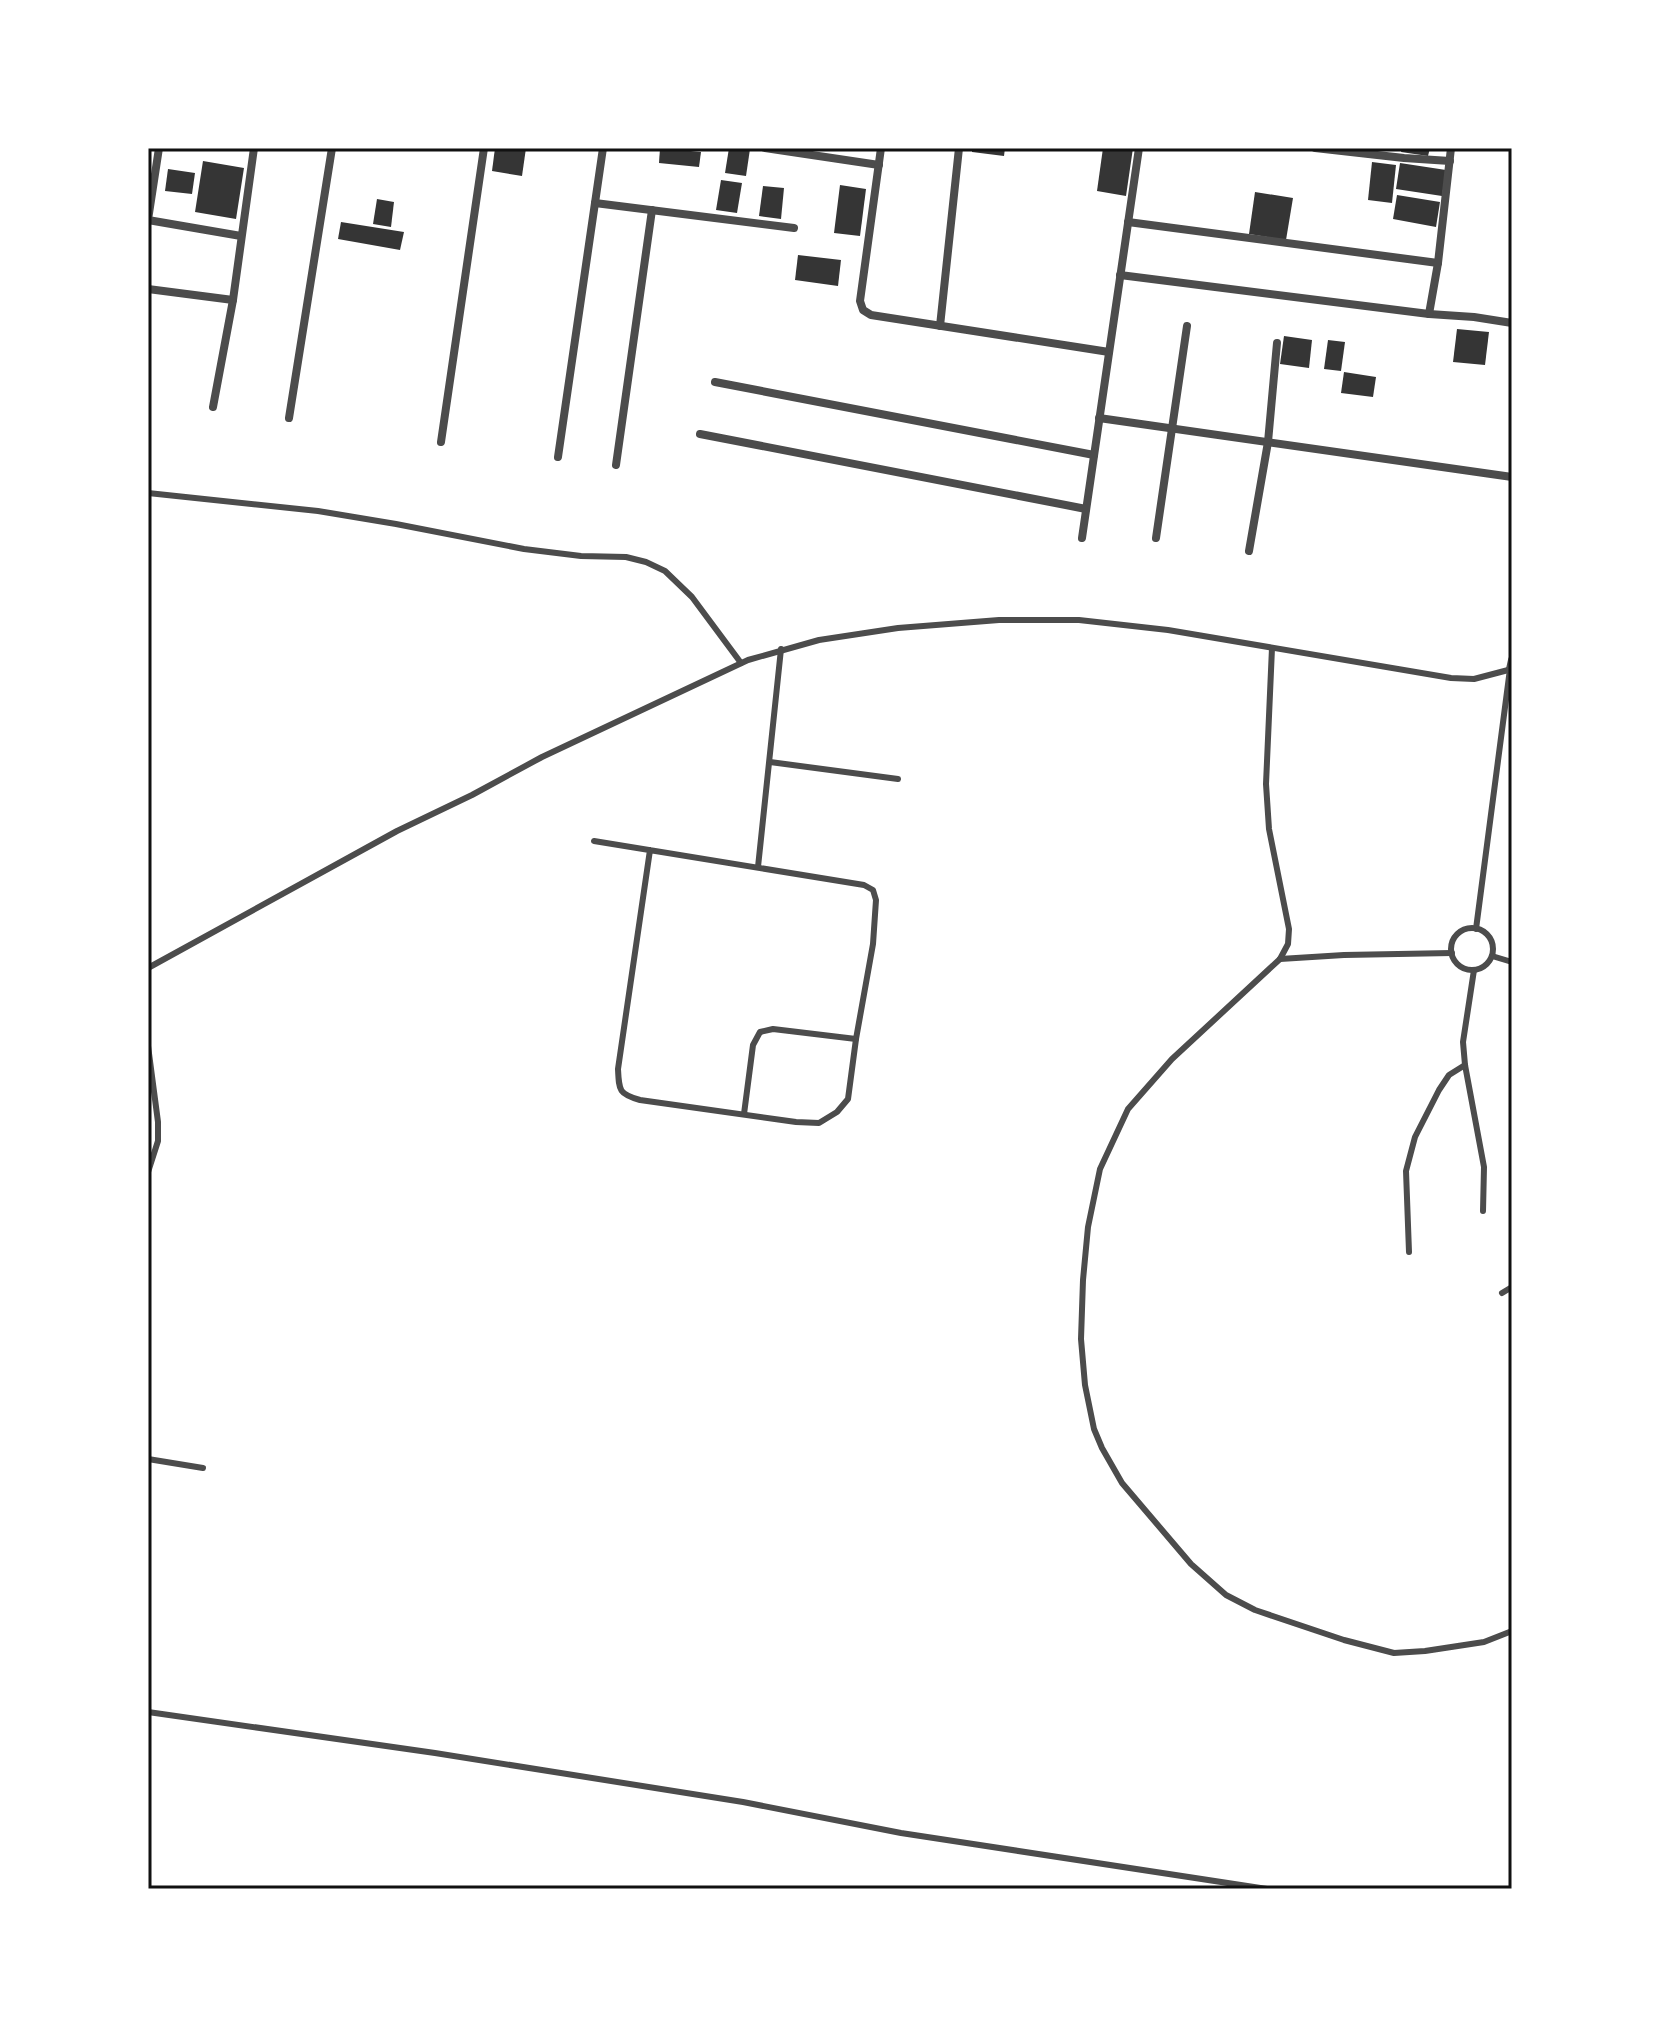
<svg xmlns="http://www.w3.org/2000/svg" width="1660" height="2037" font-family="'Asap Condensed',sans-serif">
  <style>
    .building { fill: #353535 }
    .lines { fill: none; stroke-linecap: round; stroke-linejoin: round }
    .service { stroke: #4c4c4c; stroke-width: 6 }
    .minor { stroke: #4c4c4c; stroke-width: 8 }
    .neatline { fill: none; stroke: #111; stroke-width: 3 }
  </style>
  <rect width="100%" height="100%" fill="#fff"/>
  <g class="building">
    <path d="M495,148H526L522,176L492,171Z"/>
    <path d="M660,148L701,152L699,167L659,163Z"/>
    <path d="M729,148L750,149L746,176L725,173Z"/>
    <path d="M972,148H1005L1004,156L972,152Z"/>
    <path d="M1103,148H1133L1126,196L1097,191Z"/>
    <path d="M1402,148H1430L1428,156L1401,152Z"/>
    <path d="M203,161L244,168L236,219L195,212Z"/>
    <path d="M1372,162L1396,165L1392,203L1368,200Z"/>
    <path d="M1400,163L1446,170L1442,196L1396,189Z"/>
    <path d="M168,169L195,173L192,194L165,191Z"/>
    <path d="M721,180L742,183L737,213L716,210Z"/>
    <path d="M840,185L866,189L860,236L834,233Z"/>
    <path d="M763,186L784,188L781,219L759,216Z"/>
    <path d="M1255,192L1293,198L1286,240L1249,234Z"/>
    <path d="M1397,195L1440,202L1436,227L1393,219Z"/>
    <path d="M377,199L394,202L391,227L373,224Z"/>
    <path d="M341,222L404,232L400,250L338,239Z"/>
    <path d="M798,255L841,260L838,286L795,280Z"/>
    <path d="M1457,329L1489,332L1485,365L1453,362Z"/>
    <path d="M1284,336L1312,340L1309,368L1280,364Z"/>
    <path d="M1328,340L1345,342L1341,371L1324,369Z"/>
    <path d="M1344,372L1376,377L1373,397L1341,393Z"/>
  </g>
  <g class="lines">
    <g class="service">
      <path d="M148,493L318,511L396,524L524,549L581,556L626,557L646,562L665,571L692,597L741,663"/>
      <path d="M1272,648L1266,784L1269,829L1289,929L1288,944L1280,959L1172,1059L1128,1109L1100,1169L1088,1227L1083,1280L1081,1339L1085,1385L1094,1429L1102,1448L1122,1483L1191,1564L1226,1595L1255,1610L1344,1640L1394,1653L1425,1651L1484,1642L1512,1631"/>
      <path d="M770,762L898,779"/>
      <path d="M594,841L864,885L873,890L876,900L873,944L856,1039L848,1099L837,1112L819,1123L796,1122L640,1100C619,1094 619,1091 618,1069L650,850"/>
      <path d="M758,867L781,649"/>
      <circle cx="1472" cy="949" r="21"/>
      <path d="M1476,929L1510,669"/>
      <path d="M1492,956L1512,962"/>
      <path d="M1280,959L1344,955L1452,953"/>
      <path d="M148,968L397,831L472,795L542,757L748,660L819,640L898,628L999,620H1079L1168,630L1451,678L1474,679L1512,669"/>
      <path d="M1474,970L1463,1042L1465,1065L1484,1167L1483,1211"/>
      <path d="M148,1046L158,1122V1141L148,1172"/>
      <path d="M744,1114L753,1045L760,1032L773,1029L856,1039"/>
      <path d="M1409,1252L1406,1171L1415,1137L1439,1090L1449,1075L1465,1065"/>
      <path d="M1502,1293L1512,1287"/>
      <path d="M148,1459L203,1468"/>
      <path d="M148,1712L435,1753L743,1802L901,1833L1267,1889"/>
    </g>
    <g class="minor">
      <path d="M765,148L879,165"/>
      <path d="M881,148L860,301L863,310L871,315L1109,352"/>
      <path d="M1315,148L1404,158L1450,161"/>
      <path d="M595,203L794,228"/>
      <path d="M148,220L241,236"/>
      <path d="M148,220L159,148"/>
      <path d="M1128,222L1438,263"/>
      <path d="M1120,275L1429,314L1474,317L1512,323"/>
      <path d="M148,289L233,300"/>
      <path d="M1429,314L1438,263L1451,148"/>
      <path d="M940,326L959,148"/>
      <path d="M715,382L1094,455"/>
      <path d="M213,407L233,300L254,148"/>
      <path d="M289,418L332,148"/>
      <path d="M1099,418L1512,477"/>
      <path d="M700,434L1086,509"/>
      <path d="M441,442L484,148"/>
      <path d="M558,457L603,148"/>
      <path d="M616,465L652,210"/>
      <path d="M1082,538L1139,148"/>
      <path d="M1156,538L1187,326"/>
      <path d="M1249,551L1268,442L1277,343"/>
      <path d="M1510,669L1512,660"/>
    </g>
  </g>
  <rect width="1660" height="2037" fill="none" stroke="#ffffff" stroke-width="300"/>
  <rect x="150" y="150" width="1360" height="1737" class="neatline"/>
</svg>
